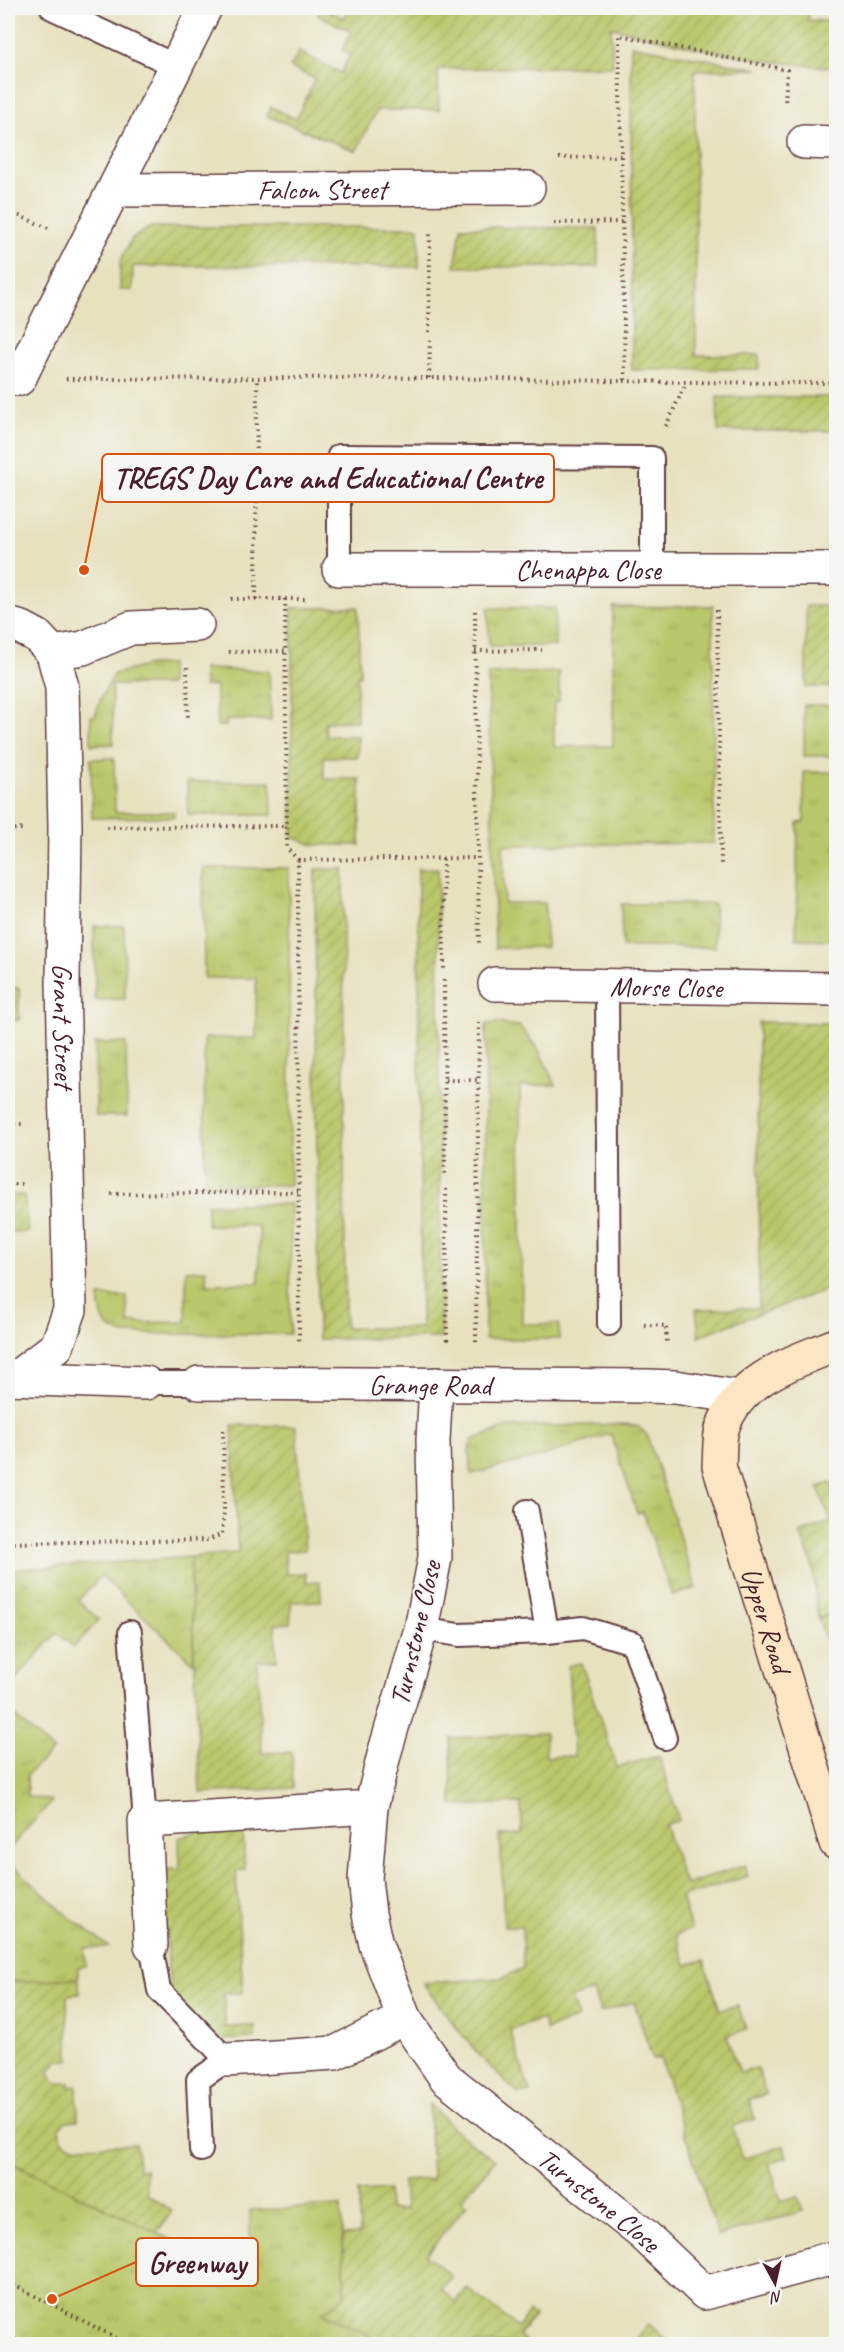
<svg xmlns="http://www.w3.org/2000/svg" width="844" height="2352" font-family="Caveat,sans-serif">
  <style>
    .grass { fill: url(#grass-tufts); stroke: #82744a; stroke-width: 1.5 }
    .cemetery { fill: url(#cemetery-stones); stroke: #82744a; stroke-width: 1.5 }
    .garden { fill: url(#garden-furrows); stroke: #82744a; stroke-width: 1.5 }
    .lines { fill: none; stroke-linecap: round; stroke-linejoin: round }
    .lane-casing { stroke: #623c41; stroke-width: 26 }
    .street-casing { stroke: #623c41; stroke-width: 36 }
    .secondary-casing { stroke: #623c41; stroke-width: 36 }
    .path { stroke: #623c41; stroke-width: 4; stroke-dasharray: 1.5 4.5; stroke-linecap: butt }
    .lane { stroke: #fff; stroke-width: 22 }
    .street { stroke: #fff; stroke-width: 33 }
    .secondary { stroke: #fbe6c4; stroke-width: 33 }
    .labels { text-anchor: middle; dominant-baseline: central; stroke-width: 4.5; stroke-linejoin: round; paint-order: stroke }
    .street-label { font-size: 28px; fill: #4a1f2b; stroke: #f6f6f2 }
    .leader { fill: none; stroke: #d8530f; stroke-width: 2 }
    .callout-dot { fill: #d8530f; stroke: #f6f6f2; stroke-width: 2 }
    .callout { fill: #f6f6f2; stroke: #d8530f; stroke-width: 2 }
    .callout-label { font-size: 30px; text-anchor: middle; font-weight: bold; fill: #4a1f2b }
  </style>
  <defs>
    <pattern id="grass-tufts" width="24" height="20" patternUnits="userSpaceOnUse" patternTransform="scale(1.5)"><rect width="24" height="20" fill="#b9c86a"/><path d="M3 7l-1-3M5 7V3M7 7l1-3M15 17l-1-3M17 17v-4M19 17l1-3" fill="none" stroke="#a1ab5c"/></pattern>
    <pattern id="cemetery-stones" width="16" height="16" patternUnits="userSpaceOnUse" patternTransform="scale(1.5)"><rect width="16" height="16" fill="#b9c86a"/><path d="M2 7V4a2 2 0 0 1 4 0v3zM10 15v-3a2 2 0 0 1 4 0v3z" fill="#a1ab5c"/></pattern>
    <pattern id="garden-furrows" width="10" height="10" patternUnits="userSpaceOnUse" patternTransform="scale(1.5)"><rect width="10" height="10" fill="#b9c86a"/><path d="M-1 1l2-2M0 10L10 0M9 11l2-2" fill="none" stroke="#a1ab5c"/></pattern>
  </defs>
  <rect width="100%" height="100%" fill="#f6f6f2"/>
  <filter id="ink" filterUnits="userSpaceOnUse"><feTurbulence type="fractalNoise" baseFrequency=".0167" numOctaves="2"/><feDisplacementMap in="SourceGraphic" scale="12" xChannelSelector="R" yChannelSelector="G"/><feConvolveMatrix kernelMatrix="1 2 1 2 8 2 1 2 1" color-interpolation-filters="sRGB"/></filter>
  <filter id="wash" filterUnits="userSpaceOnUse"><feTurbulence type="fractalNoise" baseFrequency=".008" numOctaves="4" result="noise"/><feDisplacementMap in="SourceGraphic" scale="24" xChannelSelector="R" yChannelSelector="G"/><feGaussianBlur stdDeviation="1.35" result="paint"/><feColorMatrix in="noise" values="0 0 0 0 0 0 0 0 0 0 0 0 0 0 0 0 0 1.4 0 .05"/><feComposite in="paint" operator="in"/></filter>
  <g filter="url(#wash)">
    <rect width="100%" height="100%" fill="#e7e1be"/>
    <g class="grass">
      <path d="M713,606L714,843L503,845L504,903H545L546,947L495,948L488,674L559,672V702H554V747L613,746V607Z"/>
      <path d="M488,608H555V646H489Z"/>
      <path d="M170,664V685H112L113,744L91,745V716H95L101,698L114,674L150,665Z"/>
      <path d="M203,669L269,671L271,720H226V726H217L216,686H204Z"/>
      <rect x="804" y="705" width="32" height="51"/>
      <path d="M114,758L115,812H174V817L92,818L91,759Z"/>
      <path d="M804,772H836V940L796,939L798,823L804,822Z"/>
      <path d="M271,781L272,815H188L187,782Z"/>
      <path d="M203,868H289L290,1185H205L204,1038H256V978H204Z"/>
      <path d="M621,904H714L715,947H622Z"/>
      <path d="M94,926H124L125,999L95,1000Z"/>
      <path d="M498,1023L519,1026L537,1047L556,1085L520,1086L522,1324H559V1339H485L486,1024Z"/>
      <path d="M95,1043H126L127,1116H96Z"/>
      <path d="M207,1204H291L290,1334H126C102,1330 101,1318 99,1296L127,1297L128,1323L186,1322V1270H206L207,1284L259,1283V1226L207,1225Z"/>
      <path d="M626,1424L639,1427L647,1435L696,1588L672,1596L643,1512L637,1513L611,1434L539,1457L471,1474L469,1450L472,1440L508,1427Z"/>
      <path d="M190,1557L194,1664L101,1576L78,1600L99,1620L74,1647L57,1633L8,1688V1570Z"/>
      <path d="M8,1710L53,1750L27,1775V1796L52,1801L8,1850Z"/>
      <path d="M8,1861L69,1917L109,1947L85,1948L86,1966L78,1967V1978L8,1982Z"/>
      <path d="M8,2158L16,2165L250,2278V2210L341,2206L345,2295L323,2313L387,2344H8Z"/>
    </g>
    <path class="cemetery" d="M836,1612V1668L818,1618Z"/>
    <g class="garden">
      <path d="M322,8L344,18L350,8H808V20L836,22V68L767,61L693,47L611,27L613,66L438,69L439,110H377L356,151L267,116L271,107L296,119L315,79L290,67L299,52L341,73L350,54L342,50L351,31L318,15Z"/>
      <path d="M631,45L758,69L695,70L696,355H759V369L632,370Z"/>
      <path d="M151,227H419V267L133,266L132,290H120V262L132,238Z"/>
      <path d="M461,227L598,228V267H455Z"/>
      <path d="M717,397H836V431H718Z"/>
      <rect x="806" y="606" width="30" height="81"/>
      <path d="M358,607L360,676H357V721L325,722L326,736H358V757H324V779H360V845H314L292,837V608Z"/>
      <path d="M438,868L441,1338L318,1339L315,869H343L345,1328H421L418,869Z"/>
      <rect x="8" y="988" width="11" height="32"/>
      <path d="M758,1022L833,1023L834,1243L836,1244V1286L699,1336L696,1309L759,1308Z"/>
      <path d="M8,1195H24L28,1232H8Z"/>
      <path d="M232,1425L296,1426L305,1550L285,1551L286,1574L306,1573V1582L320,1581L321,1601L291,1602V1623L275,1624L277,1660L257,1661L262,1753L292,1752L293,1788L200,1793L190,1557L238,1553Z"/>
      <path d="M831,1483L836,1497V1612L818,1618L812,1563L800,1533L831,1521L818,1487Z"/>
      <path d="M581,1663L617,1767L659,1756L679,1820L665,1825L685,1885L745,1865L748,1876L681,1897L691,1929L676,1935L686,1965L704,1960L720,2010L738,2005L746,2029L727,2036L740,2073L757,2068L766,2094L749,2100L755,2119L732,2126L742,2159L784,2146L787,2157L769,2163L781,2201L798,2196L803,2211L718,2236L660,2058L653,2060L634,2002L600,2012L593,1991L571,1998L578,2018L546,2030L543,2019L510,2030L530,2092L519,2094C481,2062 452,2023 423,1983L502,1978L523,1968L522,1927H504L500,1835L522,1834L521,1803L452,1806L451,1738L545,1733L546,1757L574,1756L568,1666Z"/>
      <path d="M243,1829L245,1870L236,1871L243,1993H224L225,2027L255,2026V2038L218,2040L170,1993L162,1870L180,1869L179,1838L202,1830Z"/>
      <path d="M78,1978L80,1994L67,1995L69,2060H59L49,2071C52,2083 59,2084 70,2083V2087L77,2086L78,2120L67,2121L59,2127C60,2134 61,2141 68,2144C79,2148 121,2144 136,2144L138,2169H145L147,2194L172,2211L157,2233L16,2165L8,2158V1982Z"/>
      <path d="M429,2104L460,2135L495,2160L461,2200L467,2205L426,2255L452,2276L441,2289L456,2302L467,2288L518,2327L529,2312L535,2316L518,2335L529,2344H387L322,2313L345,2295L343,2235L360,2234L358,2192L388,2190L389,2210H405L403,2181L432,2179Z"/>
      <path d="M649,2324L671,2344H632Z"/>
    </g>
  </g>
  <g filter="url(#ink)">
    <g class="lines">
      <g class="lane-casing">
        <g id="lane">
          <path d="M52,8L176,66"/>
          <path d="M339,569V456L652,458V568"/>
          <path d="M607,985L609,1324"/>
          <path d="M146,1383H199"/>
          <path d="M421,1629L459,1635L547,1632L527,1511"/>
          <path d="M130,1632L145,1821"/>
          <path d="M547,1632L583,1628L633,1643L665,1738"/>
          <path d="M151,1945L159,1990L227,2060L198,2080L201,2150"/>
        </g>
      </g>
      <g class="street-casing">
        <g id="street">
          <path d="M804,142L836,143"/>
          <path id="s1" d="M115,190L528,188"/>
          <path d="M19,379C80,254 144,132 205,8"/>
          <path id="s2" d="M339,569H836"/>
          <path id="s3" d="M8,624L22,628L37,636L53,653L62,687L65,827L63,981L70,1310L57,1346L17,1377"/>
          <path d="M53,653L83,648L131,628L197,625"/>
          <path id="s4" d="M495,984L836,989"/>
          <path d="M8,1378L146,1383"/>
          <path id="s5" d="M199,1383L648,1386L675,1387L739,1397"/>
          <path id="s6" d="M436,1384L433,1440L435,1558L421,1629L385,1751L371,1807L365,1879L369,1914L376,1945L404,2018L446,2078L643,2234L705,2293L829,2259"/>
          <path d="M151,1945L145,1821L371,1807"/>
          <path d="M227,2060L335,2053L404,2018"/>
        </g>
      </g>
      <g class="secondary-casing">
        <g id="secondary">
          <path id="s7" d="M836,1345C793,1362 738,1379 722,1429C719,1440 720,1454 719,1466L836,1843"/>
        </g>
      </g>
      <g class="path">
        <path d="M559,158L622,156"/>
        <path d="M8,211L48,228"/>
        <path d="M554,223L623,222"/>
        <path d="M429,332L430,231"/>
        <path d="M429,378L430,338"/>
        <path d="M66,379C189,379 311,377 433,378C568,380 702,383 836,383"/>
        <path d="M625,380L619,35L787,70L785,105"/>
        <path d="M666,426L686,383"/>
        <path d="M231,599H307"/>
        <path d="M256,599L257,379"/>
        <path d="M285,599L287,848L298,860L299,1343"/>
        <path d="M717,610L721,864"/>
        <path d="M475,611L479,946"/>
        <path d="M475,651L542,650"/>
        <path d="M229,652L285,651"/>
        <path d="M187,667L188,720"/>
        <path d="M107,827L287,826"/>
        <path d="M8,829H22"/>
        <path d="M443,859L444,971"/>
        <path d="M298,860L478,858"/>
        <path d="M8,980L20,981"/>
        <path d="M444,980L445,1177"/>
        <path d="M445,1080H478"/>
        <path d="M8,1124H25"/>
        <path d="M8,1184H25"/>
        <path d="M446,1189L447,1342"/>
        <path d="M111,1194L298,1192"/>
        <path d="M644,1325L666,1326L667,1344"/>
        <path d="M476,1342L479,1022"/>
        <path d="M8,1543L209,1540L222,1534L224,1511L223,1426"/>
        <path d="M8,2282L128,2344"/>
      </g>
      <use href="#lane" class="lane"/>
      <use href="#street" class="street"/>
      <use href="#secondary" class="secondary"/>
    </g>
  </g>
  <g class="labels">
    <g class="street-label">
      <text stroke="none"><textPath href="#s1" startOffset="207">Falcon Street</textPath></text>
      <text stroke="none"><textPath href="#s2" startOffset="249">Chenappa Close</textPath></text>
      <text stroke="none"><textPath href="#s4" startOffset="171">Morse Close</textPath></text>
      <text stroke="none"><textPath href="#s3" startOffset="429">Grant Street</textPath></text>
      <text stroke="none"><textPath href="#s5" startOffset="231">Grange Road</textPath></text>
      <text stroke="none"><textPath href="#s7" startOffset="345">Upper Road</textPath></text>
      <text transform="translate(415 1633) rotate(-77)">Turnstone Close</text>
      <text stroke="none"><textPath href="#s6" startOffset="918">Turnstone Close</textPath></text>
    </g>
  </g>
  <path class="leader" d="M84 570L102 478M52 2299L136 2262"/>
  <g class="callout-dot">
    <circle cx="84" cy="570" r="6"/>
    <circle cx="52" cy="2299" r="6"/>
  </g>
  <g class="callout">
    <rect x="102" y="454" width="452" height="48" rx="6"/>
    <rect x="136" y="2238" width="122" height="48" rx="6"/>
  </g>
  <g class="callout-label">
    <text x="328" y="488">TREGS Day Care and Educational Centre</text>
    <text x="197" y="2273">Greenway</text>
  </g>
  <rect width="844" height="2352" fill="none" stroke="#f6f6f2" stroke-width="30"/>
  <g transform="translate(775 2283) rotate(172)" stroke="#f6f6f2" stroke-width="4.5" paint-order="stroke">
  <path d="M0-4.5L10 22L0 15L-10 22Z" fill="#4a1f2b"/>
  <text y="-9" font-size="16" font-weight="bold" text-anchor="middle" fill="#4a1f2b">N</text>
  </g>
</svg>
